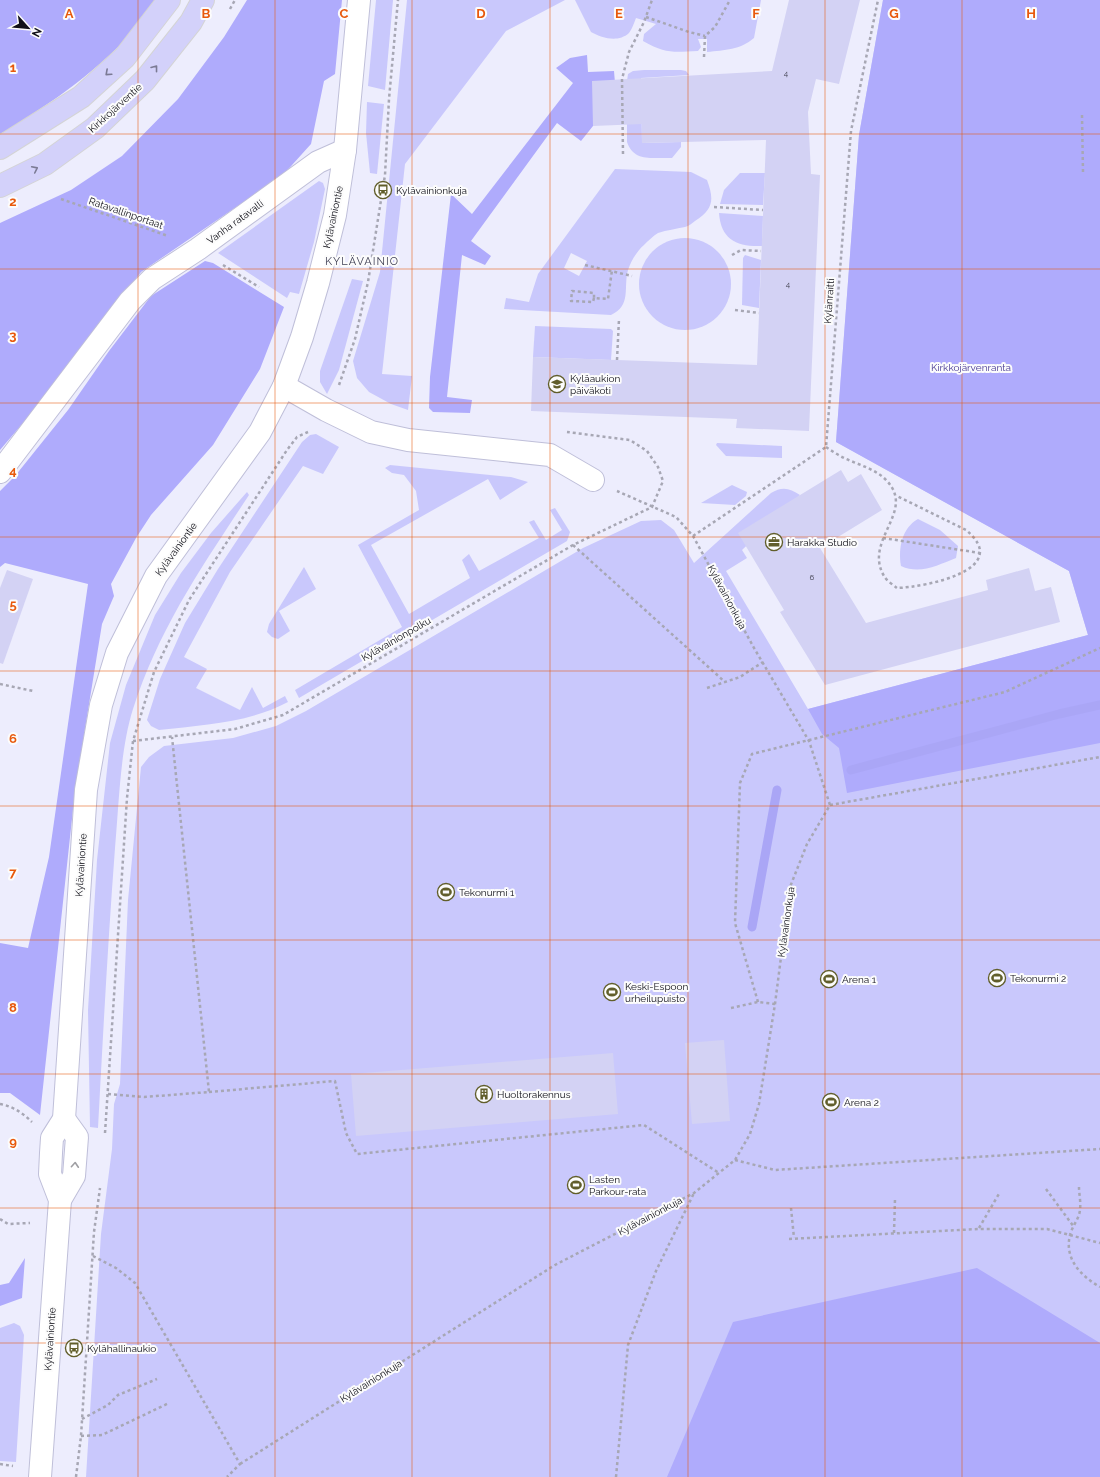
<svg xmlns="http://www.w3.org/2000/svg" width="1100" height="1477" font-family="Raleway,sans-serif">
  <style>
    .green { fill: #c9c8fc; fill-rule: evenodd }
    .forest { fill: #afabfc }
    .lines { fill: none; stroke-linecap: round; stroke-linejoin: round }
    .stream { stroke: #aaa6f6; stroke-width: 9 }
    .building { fill: #d3d2f4 }
    .minor-casing { stroke: #bfbfd9; stroke-width: 24 }
    .major-casing { stroke: #d4d4d5; stroke-width: 24 }
    .path { stroke: #a7a7b4; stroke-width: 2.5; stroke-dasharray: 3 3; stroke-linecap: butt }
    .minor { stroke: #fff; stroke-width: 22 }
    .major { stroke: #d3d1fa; stroke-width: 22 }
    .oneway { stroke: #7b7a94 }
    .oneway2 { stroke: #9f9fa3 }
    .grid { fill: none; stroke: #e8590c; stroke-width: 1; stroke-opacity: 0.55 }
    .labels { text-anchor: middle; dominant-baseline: central; stroke-width: 4; stroke-linejoin: round; paint-order: stroke }
    .number-label { font-size: 8px; fill: #41404f }
    .street-label { font-size: 10px; fill: #101018; stroke: #fcfcfc }
    .poi-label { font-size: 10px; fill: #101018; stroke: #fcfcfc; text-anchor: start }
    .park-label { font-size: 10px; fill: #483994; stroke: #fcfcfc }
    .neighbourhood-label { font-size: 11px; letter-spacing: 1px; fill: #414156; stroke: #fcfcfc }
    .grid-label { font-size: 13px; text-anchor: middle; font-weight: bold; fill: #e8590c; stroke: #fcfcfc; stroke-width: 4; stroke-linejoin: round; paint-order: stroke }
  </style>
  <rect width="100%" height="100%" fill="#ededfd"/>
  <g class="green">
    <path d="M376,0H393L385,90L368,86Z"/>
    <path d="M407,0H565L506,31L405,164L382,374L412,376L408,410L391,404L369,392L357,378L353,361L380,272Z"/>
    <path d="M575,0H761L754,38C740,50 725,50 707,52V39H698L701,47L698,51C673,52 666,54 643,41L644,34L656,24L636,18C634,23 632,29 629,33C618,43 602,38 591,32Z"/>
    <path d="M883,0L1100,278V1477H86L101,1234L112,1149L114,1104L120,1084L128,900L141,767L149,757L164,746L233,738L276,726L306,711L583,548L641,521L661,520L674,530L694,563L771,493C782,486 790,488 800,495L742,550L747,558L726,571L808,709L1088,635L1069,571L836,442L859,135Z"/>
    <path d="M644,70H681L686,71L689,75L641,78L642,143L681,142V147L672,158C654,157 634,163 627,142V81L628,74L633,71Z"/>
    <path d="M367,102L384,104L377,174L370,173L366,133Z"/>
    <path d="M615,169L691,172L707,180C714,199 714,209 695,221C692,223 689,226 685,227C676,229 667,230 658,233C653,236 648,241 644,245C637,251 631,261 628,270C623,288 632,305 611,315L504,309L506,298L529,302L538,274ZM571,253L587,261L579,276L564,268Z"/>
    <path d="M740,173H765L763,205L720,204L724,190Z"/>
    <path d="M319,181L323,183L325,189L314,242L299,294L290,292L287,298L218,253Z"/>
    <path d="M719,213L763,216L762,246C737,247 721,240 719,213Z"/>
    <circle cx="685" cy="284" r="46"/>
    <path d="M745,255L761,260L759,308L742,305L743,258Z"/>
    <path d="M352,279L363,281L339,370L327,394L320,382V371Z"/>
    <path d="M535,326L611,329L613,331L611,360L533,357Z"/>
    <path d="M316,434L339,447L323,474L303,466L230,572L184,657L207,669L196,688L240,710L252,687L263,708L285,696L288,702C249,723 203,725 159,730L151,726L147,720L160,679L185,623L218,569L302,442L310,435Z"/>
    <path d="M717,443L782,446V458L726,456L716,445Z"/>
    <path d="M390,465L511,477L528,482L500,500L488,479L371,545L409,614L470,578L462,560L469,554L479,571L539,538L529,522L534,520L546,540L562,530L550,510L555,508L570,532L567,541L299,698L295,690L402,627L358,545L419,510L416,491L404,475L392,473L385,468Z"/>
    <path d="M732,485L747,492L746,496L735,505L701,503Z"/>
    <path d="M247,492L249,495C203,565 159,628 133,709C120,750 119,804 115,848C108,941 103,1034 98,1128L90,1127L88,1010L97,860L110,743L126,685L155,615L181,573L211,533Z"/>
    <path d="M918,519L940,530L958,546L956,558C938,565 920,575 901,566C898,548 902,528 918,519Z"/>
    <path d="M304,567L316,589L279,611L290,631L278,639L272,637L267,632L269,624Z"/>
    <path d="M14,1323L20,1326L24,1335L16,1462L0,1461V1328Z"/>
  </g>
  <g class="forest">
    <path d="M0,0H157C127,46 78,85 31,115C21,121 11,129 0,134Z"/>
    <path d="M247,0H342L335,74L324,81L311,144L283,175L141,272L74,363L0,450V223L71,190L122,156L178,99L224,37Z"/>
    <path d="M883,0H1100V743L847,793L839,748L822,734L808,709L1088,635L1069,571L836,442L859,135Z"/>
    <path d="M587,55L588,72L614,71L617,107L593,108V126L581,141L557,123L471,241L491,256L485,265L462,255L447,397L472,400L470,413L433,412L429,408L430,377L451,194L472,214L573,83L556,68L570,58Z"/>
    <path d="M205,261L213,263L284,307L260,369L213,445L151,515L136,538L111,584L114,596L102,624L75,791L40,1115L10,1093H0V943L28,948L49,857L88,584L5,563L0,567V491L15,476L68,410L109,351L151,296Z"/>
    <path d="M25,1258L22,1298L0,1306V1285L9,1283Z"/>
    <path d="M977,1268L1100,1343V1477H667L733,1322Z"/>
  </g>
  <g class="lines">
    <g class="stream">
      <path d="M851,770L1059,714L1100,705"/>
      <path d="M752,927L777,790"/>
    </g>
  </g>
  <g class="building">
    <path d="M789,0H860L839,84L816,79L808,112L811,174L820,175L809,431L736,428L737,419L531,411L533,357L757,365L766,140L642,143V124L593,126L592,81L772,71Z"/>
    <path d="M841,470L848,482L861,474L882,510L820,548L866,623L988,590L986,580L1029,568L1035,591L1051,587L1060,622L825,685L780,612L784,610L738,533Z"/>
    <path d="M7,570L33,579L3,664L0,663V588Z"/>
    <path d="M724,1040L730,1121L692,1124L685,1043Z"/>
    <path d="M613,1053L618,1114L356,1136L351,1074Z"/>
  </g>
  <g class="lines">
    <g class="minor-casing">
      <g id="minor">
        <path d="M284,386L326,410L371,432L408,440L550,455L593,480"/>
        <path d="M0,472L130,301L152,279L198,249L318,162L345,150"/>
        <path d="M60,1200L74,1176L77,1137L64,1119"/>
        <path d="M40,1477L60,1200L50,1174L51,1153L52,1138L64,1119L86,790L101,705L117,653L156,576L260,432L284,386L302,337L318,283L335,215L345,150L359,0"/>
      </g>
    </g>
    <g class="major-casing">
      <g id="major">
        <path d="M0,148L81,97L125,57L169,0"/>
        <path d="M0,186L45,164L95,128L145,80L191,22L203,0"/>
      </g>
    </g>
    <g class="path">
      <path d="M230,9L235,0"/>
      <path d="M646,17L689,32L705,36"/>
      <path d="M704,57L705,36L715,27L730,0"/>
      <path d="M1082,115L1083,173"/>
      <path d="M623,154L622,79L629,52L644,22L652,0"/>
      <path d="M61,199L168,236"/>
      <path d="M714,207L763,210"/>
      <path d="M732,255L741,250L761,251"/>
      <path d="M223,265L259,287"/>
      <path d="M585,265L632,276"/>
      <path d="M594,298L593,302L571,301L572,291L594,293V298L608,299L612,270"/>
      <path d="M735,310L759,313"/>
      <path d="M617,360L619,319"/>
      <path d="M339,385L355,339L368,282L385,175L389,99L398,0"/>
      <path d="M826,447C832,451 838,455 844,458C859,465 876,469 887,481C916,512 863,540 884,576C886,580 893,585 897,588C925,587 1014,570 966,530L897,496"/>
      <path d="M693,536L826,447L851,131L878,0"/>
      <path d="M883,538L980,553"/>
      <path d="M573,545L725,682"/>
      <path d="M0,684L33,691"/>
      <path d="M707,688L740,677L763,662"/>
      <path d="M133,741L235,729L283,715L573,545L652,507L663,481L658,467L647,451L630,440L567,432"/>
      <path d="M830,805L1100,757"/>
      <path d="M758,1002L735,923L740,783L752,754L1005,692L1100,648"/>
      <path d="M731,1008L758,1002L775,1004"/>
      <path d="M209,1092L335,1081L346,1133L357,1154L644,1125L719,1173"/>
      <path d="M108,1094L144,1097L209,1092L172,737"/>
      <path d="M0,1104C12,1106 23,1113 32,1122"/>
      <path d="M105,1133L127,798L133,741L154,672L189,600L287,450L297,437L308,432"/>
      <path d="M735,1160L775,1170L1100,1149"/>
      <path d="M1079,1187C1079,1194 1081,1202 1080,1209C1080,1218 1072,1226 1070,1235C1064,1259 1081,1276 1100,1287"/>
      <path d="M1046,1189L1074,1227"/>
      <path d="M791,1208L794,1238"/>
      <path d="M0,1219L8,1224L30,1223"/>
      <path d="M979,1228L1000,1192"/>
      <path d="M894,1233L895,1199"/>
      <path d="M789,1239L978,1229H1047L1100,1243"/>
      <path d="M93,1256L116,1268L135,1283L240,1464L227,1477"/>
      <path d="M82,1419L108,1405L118,1395L157,1379"/>
      <path d="M81,1436L102,1435L169,1403"/>
      <path d="M0,1464L13,1466"/>
      <path d="M240,1464L555,1265L694,1193L735,1160L750,1134L759,1104L775,1004L790,887L807,844L830,805L809,741L754,648L693,536L676,517L617,491"/>
      <path d="M76,1477L81,1436L94,1232L100,1188"/>
      <path d="M616,1477L628,1345L656,1271L694,1193"/>
    </g>
    <use href="#minor" class="minor"/>
    <use href="#major" class="major"/>
  </g>
  <defs><path id="oneway-chevron" d="M-2-3.5L2.5 0L-2 3.5" fill="none" stroke-width="1.6" stroke-linecap="round" stroke-linejoin="round"/></defs>
  <g class="oneway">
    <use href="#oneway-chevron" transform="translate(155 68) rotate(-52)"/>
    <use href="#oneway-chevron" transform="translate(108 73) rotate(138)"/>
    <use href="#oneway-chevron" transform="translate(35 169) rotate(-26)"/>
  </g>
  <use class="oneway2" href="#oneway-chevron" transform="translate(75 1165) rotate(-86)"/>
  <path class="grid" d="M138,0V1477M275,0V1477M412,0V1477M550,0V1477M688,0V1477M825,0V1477M962,0V1477M0,134H1100M0,269H1100M0,403H1100M0,537H1100M0,671H1100M0,806H1100M0,940H1100M0,1074H1100M0,1208H1100M0,1343H1100"/>
  <defs>
    <g id="bus-ring" transform="scale(0.9)"><circle r="9.5" fill="#fcfcfc" stroke="#615e2b" stroke-width="1.5"/><path d="M-5-6H5V4H4V6H2V4H-2V6H-4V4H-5ZM-3.5-4V0h7V-4ZM-3.5 1.2v1.5H-2V1.2ZM2 1.2v1.5H3.5V1.2Z" fill="#615e2b"/></g>
    <g id="school-ring" transform="scale(0.9)"><circle r="9.5" fill="#fcfcfc" stroke="#615e2b" stroke-width="1.5"/><path d="M0-5L7-2L0 1L-7-2ZM-4 1L0 2.5L4 1V4Q0 6-4 4Z" fill="#615e2b"/></g>
    <g id="office-ring" transform="scale(0.9)"><circle r="9.5" fill="#fcfcfc" stroke="#615e2b" stroke-width="1.5"/><path d="M-6-3h4V-5.5h4V-3h4V5H-6ZM-1-4.5V-3h2v-1.5ZM-6 0V1H6V0Z" fill="#615e2b"/></g>
    <g id="stadium-ring" transform="scale(0.9)"><circle r="9.5" fill="#fcfcfc" stroke="#615e2b" stroke-width="1.5"/><path d="M0-5a6.5 5 0 1 0 0 10a6.5 5 0 1 0 0-10ZM-3.5-1.8h7v3.6h-7Z" fill="#615e2b"/></g>
    <g id="building-ring" transform="scale(0.9)"><circle r="9.5" fill="#fcfcfc" stroke="#615e2b" stroke-width="1.5"/><path d="M-4-6H4V6H1V3H-1V6H-4ZM-2.5-4.3h1.7v1.8h-1.7ZM.8-4.3h1.7v1.8H.8ZM-2.5-1h1.7V.8h-1.7ZM.8-1h1.7V.8H.8Z" fill="#615e2b"/></g>
  </defs>
  <g fill-rule="evenodd">
    <use href="#bus-ring" x="383" y="190"/>
    <use href="#school-ring" x="557" y="384"/>
    <use href="#office-ring" x="774" y="542"/>
    <use href="#stadium-ring" x="446" y="892"/>
    <use href="#stadium-ring" x="997" y="978"/>
    <use href="#stadium-ring" x="829" y="979"/>
    <use href="#stadium-ring" x="612" y="992"/>
    <use href="#building-ring" x="484" y="1094"/>
    <use href="#stadium-ring" x="831" y="1102"/>
    <use href="#stadium-ring" x="576" y="1185"/>
    <use href="#bus-ring" x="74" y="1348"/>
  </g>
  <g class="labels">
    <g class="number-label">
      <text x="786" y="73">4</text>
      <text x="788" y="284">4</text>
      <text x="812" y="577">6</text>
    </g>
    <g class="street-label">
      <text transform="translate(115 108) rotate(-42)">Kirkkojärventie</text>
      <text transform="translate(126 213) rotate(19)">Ratavallinportaat</text>
      <text transform="translate(333 217) rotate(-78)">Kylävainiontie</text>
      <text transform="translate(235 222) rotate(-36)">Vanha ratavalli</text>
      <text transform="translate(829 301) rotate(-86)">Kylänraitti</text>
      <text transform="translate(176 549) rotate(-54)">Kylävainiontie</text>
      <text transform="translate(727 597) rotate(62)">Kylävainionkuja</text>
      <text transform="translate(396 639) rotate(-30)">Kylävainionpolku</text>
      <text transform="translate(81 865) rotate(-86)">Kylävainiontie</text>
      <text transform="translate(786 922) rotate(-82)">Kylävainionkuja</text>
      <text transform="translate(650 1216) rotate(-28)">Kylävainionkuja</text>
      <text transform="translate(50 1339) rotate(-86)">Kylävainiontie</text>
      <text transform="translate(371 1381) rotate(-32)">Kylävainionkuja</text>
    </g>
    <g class="poi-label">
      <text x="396" y="190">Kylävainionkuja</text>
      <text x="570" y="378">Kyläaukion<tspan x="570" dy="12">päiväkoti</tspan></text>
      <text x="787" y="542">Harakka Studio</text>
      <text x="459" y="892">Tekonurmi 1</text>
      <text x="1010" y="978">Tekonurmi 2</text>
      <text x="842" y="979">Arena 1</text>
      <text x="625" y="986">Keski-Espoon<tspan x="625" dy="12">urheilupuisto</tspan></text>
      <text x="497" y="1094">Huoltorakennus</text>
      <text x="844" y="1102">Arena 2</text>
      <text x="589" y="1179">Lasten<tspan x="589" dy="12">Parkour-rata</tspan></text>
      <text x="87" y="1348">Kylähallinaukio</text>
    </g>
    <g class="park-label">
      <text x="971" y="367">Kirkkojärvenranta</text>
    </g>
    <g class="neighbourhood-label">
      <text x="362" y="261">KYLÄVAINIO</text>
    </g>
  </g>
  <g class="grid-label">
    <text x="69" y="18">A</text>
    <text x="206" y="18">B</text>
    <text x="344" y="18">C</text>
    <text x="481" y="18">D</text>
    <text x="619" y="18">E</text>
    <text x="756" y="18">F</text>
    <text x="894" y="18">G</text>
    <text x="1031" y="18">H</text>
    <text x="13" y="72">1</text>
    <text x="13" y="206">2</text>
    <text x="13" y="340">3</text>
    <text x="13" y="475">4</text>
    <text x="13" y="609">5</text>
    <text x="13" y="743">6</text>
    <text x="13" y="877">7</text>
    <text x="13" y="1012">8</text>
    <text x="13" y="1146">9</text>
  </g>
  <g transform="translate(28 28) rotate(117)" stroke="#fcfcfc" stroke-width="3" paint-order="stroke">
  <path d="M0-3L7 15L0 10L-7 15Z" fill="#101018"/>
  <text y="-6" font-size="11" font-weight="bold" text-anchor="middle" fill="#101018">N</text>
  </g>
</svg>
